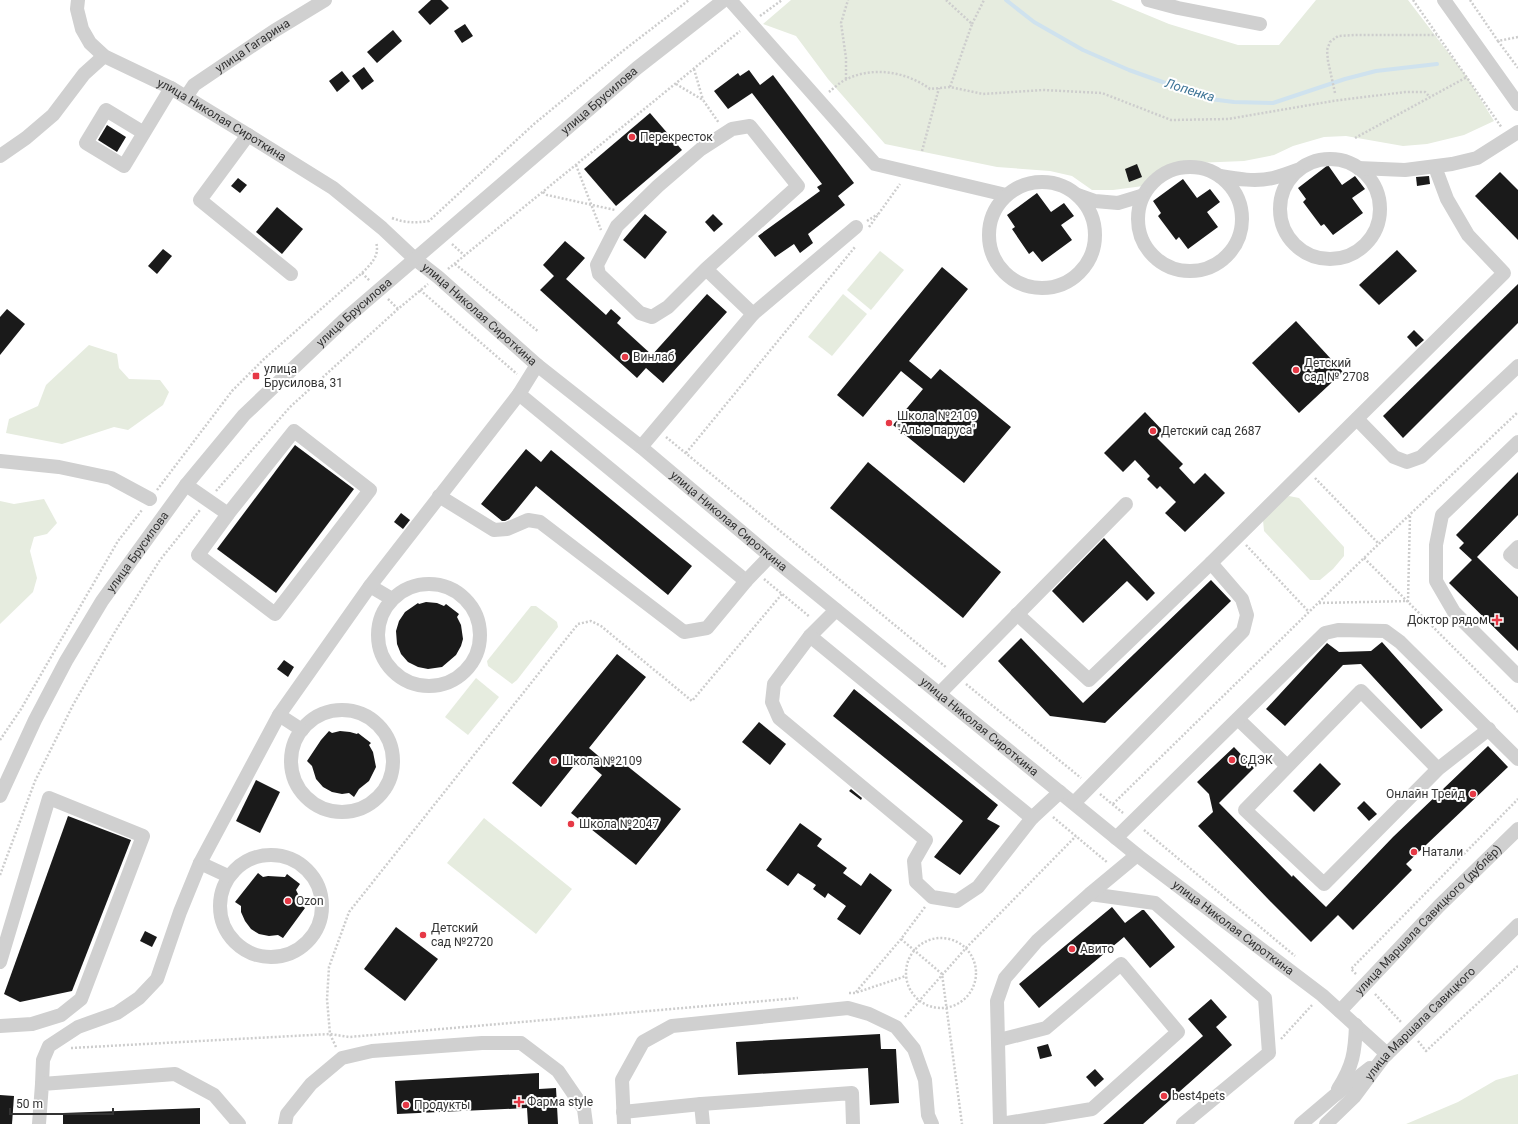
<svg xmlns="http://www.w3.org/2000/svg" width="1518" height="1124" font-family="Roboto,sans-serif">
  <style>
    .green { fill: #e6ecdf }
    .lines { fill: none; stroke-linecap: round; stroke-linejoin: round }
    .stream { stroke: #cfe2ee; stroke-width: 4 }
    .building { fill: #1a1a1a }
    .path { stroke: #cdcdcd; stroke-width: 2.5; stroke-dasharray: 2 2; stroke-linecap: butt }
    .minor { stroke: #d0d0d0; stroke-width: 14 }
    .poi-dot { fill: #e63946; stroke: #fff; stroke-width: 1.5 }
    .labels { text-anchor: middle; dominant-baseline: central; stroke-width: 4; stroke-linejoin: round; paint-order: stroke }
    .street-label { font-size: 12px; fill: #333; stroke: #fff }
    .poi-label { font-size: 12px; fill: #333; stroke: #fff; text-anchor: start }
    .water-label { font-size: 13px; font-style: italic; fill: #3f7597; stroke: #fff }
  </style>
  <rect width="100%" height="100%" fill="#fff"/>
  <g class="green">
    <path d="M791,0H1111L1169,24L1238,45H1279L1316,0H1408L1467,77L1494,121L1464,135L1427,144L1403,146L1346,136L1324,137L1293,146L1274,155L1244,161L1171,164L1143,186L1113,190H1092L1072,176L1050,171L997,167L885,144L828,79L796,36L763,24Z"/>
    <path d="M880,251L904,270L871,310L847,290Z"/>
    <path d="M843,294L867,314L832,356L808,337Z"/>
    <path d="M89,345L117,354L119,368L129,379L160,380L169,392L163,405L128,430L114,427L62,444L6,433L9,419L38,406L46,385Z"/>
    <path d="M1289,496L1299,498L1344,547V556L1333,569L1320,580H1310L1264,531L1263,520L1272,506Z"/>
    <path d="M44,499L57,523L47,534L34,537L30,551L37,578L33,592L0,624V501L14,504Z"/>
    <path d="M531,606H536L557,622L558,627L517,680L512,684L488,666L487,661Z"/>
    <path d="M476,678L499,697L468,735L445,717Z"/>
    <path d="M484,818L572,889L536,934L447,863Z"/>
    <path d="M1518,1074V1124H1406L1458,1102L1496,1080Z"/>
  </g>
  <g class="lines">
    <path class="stream" d="M1006,0L1034,22L1083,50L1129,70L1210,99L1234,102L1273,103L1345,79L1376,71L1437,64"/>
  </g>
  <g class="building">
    <path d="M431,0H441L449,8L430,25L418,12Z"/>
    <path d="M465,24L473,36L462,43L454,31Z"/>
    <path d="M393,30L402,41L377,63L367,52Z"/>
    <path d="M364,67L374,81L362,90L352,76Z"/>
    <path d="M749,70L760,85L773,75L854,183L838,196L845,205L808,234L813,243L800,253L794,244L775,257L758,236L820,191L817,187L822,184L752,93L728,109L714,91L738,73L740,76Z"/>
    <path d="M342,71L350,81L337,92L329,81Z"/>
    <path d="M650,113L682,150L616,206L584,169Z"/>
    <path d="M107,125L126,137L117,152L98,140Z"/>
    <path d="M1137,164L1142,177L1129,182L1125,169Z"/>
    <path d="M1328,165L1342,185L1355,176L1365,189L1352,198L1363,213L1333,235L1324,224L1321,226L1303,202L1306,199L1298,188Z"/>
    <path d="M1500,172L1518,190V240L1475,196Z"/>
    <path d="M1429,176L1430,184L1417,186L1416,177Z"/>
    <path d="M238,178L247,185L240,193L231,186Z"/>
    <path d="M1183,179L1197,198L1210,189L1220,202L1207,212L1218,227L1188,249L1179,237L1176,240L1158,216L1161,213L1153,201Z"/>
    <path d="M1037,193L1051,212L1064,203L1074,216L1061,225L1072,240L1042,262L1033,251L1029,254L1012,229L1015,227L1007,215Z"/>
    <path d="M277,207L303,229L282,254L256,232Z"/>
    <path d="M645,214L667,232L645,259L623,240Z"/>
    <path d="M713,214L723,224L714,232L705,222Z"/>
    <path d="M565,241L585,258L566,279L606,315L611,309L621,318L617,323L652,355L707,294L727,312L663,383L646,368L637,378L540,290L554,276L543,265Z"/>
    <path d="M163,249L172,256L157,274L148,266Z"/>
    <path d="M1397,250L1417,271L1379,305L1359,285Z"/>
    <path d="M942,267L968,289L909,361L931,379L940,369L1011,427L964,483L893,425L923,389L901,371L863,417L837,395Z"/>
    <path d="M1518,284V323L1403,438L1383,416Z"/>
    <path d="M7,309L25,324L0,355V317Z"/>
    <path d="M1296,321L1343,372L1299,413L1252,363Z"/>
    <path d="M1414,330L1424,340L1416,347L1407,337Z"/>
    <path d="M1145,412L1164,432L1157,438L1183,464L1179,468L1194,484L1205,473L1225,493L1185,532L1165,513L1176,502L1160,486L1157,489L1147,479L1150,476L1135,460L1123,472L1104,453Z"/>
    <path d="M295,445L354,489L276,593L217,549Z"/>
    <path d="M526,449L541,462L551,450L692,566L668,595L536,486L509,519L505,521H502L481,504Z"/>
    <path d="M868,462L1001,572L963,618L830,508Z"/>
    <path d="M1518,472V515L1477,557L1518,597V651L1449,583L1472,560L1459,548L1464,543L1456,535Z"/>
    <path d="M401,513L410,520L403,529L394,522Z"/>
    <path d="M1104,538L1155,593L1147,601L1127,581L1083,623L1052,591Z"/>
    <path d="M1211,580L1231,601L1105,723L1050,716L998,661L1021,638L1083,703Z"/>
    <path d="M426,602L437,603L444,606L446,604L459,614L457,617L461,625L463,639L461,646L456,655L442,667L428,669L418,667L408,662L401,654L397,644L396,631L399,621L405,612L418,603L419,604Z"/>
    <path d="M1382,642L1443,710L1421,729L1361,664L1343,665L1285,726L1266,709L1327,643L1339,652L1371,651Z"/>
    <path d="M617,654L646,677L589,748L609,765L616,757L681,809L636,865L571,813L602,775L581,757L541,807L512,783Z"/>
    <path d="M284,660L294,667L288,677L277,669Z"/>
    <path d="M854,689L998,805L987,819L1000,826L960,875L934,857L963,821L833,716Z"/>
    <path d="M759,722L786,744L770,765L742,742Z"/>
    <path d="M329,731L332,733L340,731L350,732L357,734L358,733L371,743L369,745L373,752L376,767L369,781L359,789L354,797L349,793L342,794L332,792L323,787L316,779L312,766L307,761L321,740Z"/>
    <path d="M1488,746L1508,767L1406,864L1412,870L1353,930L1338,915L1311,942L1269,900L1198,826L1213,812L1209,794L1197,782L1234,747L1254,768L1219,803L1292,877L1293,875L1326,907L1393,837Z"/>
    <path d="M1320,763L1341,784L1314,812L1293,791Z"/>
    <path d="M256,780L280,792L260,833L236,821Z"/>
    <path d="M851,789L862,798L861,800L849,791Z"/>
    <path d="M1364,801L1377,814L1369,821L1357,808Z"/>
    <path d="M68,816L131,840L72,991L20,1002L4,994Z"/>
    <path d="M800,823L822,839L817,846L847,868L843,873L861,886L870,873L892,890L860,935L837,919L846,906L828,893L825,898L813,889L816,885L798,873L788,886L766,870Z"/>
    <path d="M258,873L263,877L268,876L285,877L287,874L300,884L296,890L299,896L300,904L305,908L283,938L278,935L269,936L259,934L251,929L245,921L241,912V906L235,902Z"/>
    <path d="M1112,907L1125,923L1142,910H1144L1175,947L1150,968L1124,937L1039,1008L1019,984Z"/>
    <path d="M396,927L438,959L405,1001L364,969Z"/>
    <path d="M145,931L157,937L152,947L140,941Z"/>
    <path d="M1211,999L1227,1017L1216,1027L1232,1045L1143,1124H1103L1203,1036L1188,1019Z"/>
    <path d="M880,1034L881,1049H896L899,1103L870,1105L868,1068L738,1075L736,1042Z"/>
    <path d="M1048,1044L1052,1056L1040,1059L1037,1047Z"/>
    <path d="M1095,1069L1104,1079L1095,1087L1086,1077Z"/>
    <path d="M539,1073V1089L556,1088L558,1124H528L527,1108L397,1114L395,1081Z"/>
    <path d="M0,1095L14,1096L12,1124H0Z"/>
    <path d="M200,1108V1124H63V1113Z"/>
  </g>
  <g class="lines">
    <g class="path">
      <path d="M946,0L972,24L950,87"/>
      <path d="M1413,0L1502,128"/>
      <path d="M1470,0L1498,41L1518,37"/>
      <path d="M760,16L782,0"/>
      <path d="M972,24L984,0"/>
      <path d="M1498,41L1518,68"/>
      <path d="M694,69L703,100"/>
      <path d="M846,79V58L841,23L848,0"/>
      <path d="M676,84L703,100L719,123"/>
      <path d="M829,92C834,88 840,82 847,79C874,66 907,72 930,89L950,87L983,94L1043,90L1102,93L1171,120L1228,119L1333,101L1405,92H1425L1430,97"/>
      <path d="M1335,93L1328,61L1327,50L1330,42L1338,36L1355,35H1437"/>
      <path d="M1355,138L1467,77"/>
      <path d="M922,151L939,88"/>
      <path d="M576,165L601,230"/>
      <path d="M543,192L547,195L615,210"/>
      <path d="M392,218C405,223 415,223 429,221L534,124L624,50L689,0"/>
      <path d="M867,221L878,214"/>
      <path d="M869,227L900,184"/>
      <path d="M452,244L465,256"/>
      <path d="M455,264L539,332"/>
      <path d="M448,269L740,31"/>
      <path d="M362,273L370,281"/>
      <path d="M420,290L517,374"/>
      <path d="M388,299L398,309"/>
      <path d="M666,437L947,668"/>
      <path d="M686,453L855,247"/>
      <path d="M1315,478L1379,544"/>
      <path d="M157,490L232,391L264,359L362,273C371,264 380,256 376,242"/>
      <path d="M216,491L290,407L398,309L428,284"/>
      <path d="M1246,545L1309,612"/>
      <path d="M1364,558L1518,712"/>
      <path d="M764,579L810,617"/>
      <path d="M1319,603L1408,601L1410,515"/>
      <path d="M966,684L1081,778"/>
      <path d="M0,740L21,709L118,541L142,510"/>
      <path d="M1100,794L1123,813"/>
      <path d="M1113,804L1364,558L1518,412"/>
      <path d="M1053,817L1108,863"/>
      <path d="M1144,830L1295,956"/>
      <path d="M0,875L35,781L73,705L116,630L160,560L200,510"/>
      <path d="M925,907L901,939L942,974L962,1124"/>
      <circle cx="941" cy="973" r="35"/>
      <path d="M1356,974L1351,969L1518,799"/>
      <path d="M856,992L901,939"/>
      <path d="M849,993H855L906,976"/>
      <path d="M1375,994L1401,1022"/>
      <path d="M905,1017L966,948L1076,836"/>
      <path d="M1281,1039L1313,1004"/>
      <path d="M1418,1041L1426,1051L1518,966"/>
      <path d="M336,1047L330,1034L327,999L329,967L349,912L578,624L591,621L601,626L692,701L782,594"/>
      <path d="M71,1048L330,1034L349,1037L798,998"/>
    </g>
    <g class="minor">
      <path id="s1" d="M78,0L77,9L82,29L90,43L104,56L171,88L248,135L333,188L382,228L415,259L438,277L537,365L641,447L770,556L1137,855L1322,995L1387,1054"/>
      <path d="M730,0L875,164L1006,195"/>
      <path d="M1148,0L1178,8L1260,24"/>
      <path d="M1444,0L1518,104"/>
      <path id="s2" d="M186,97L194,85L274,31L325,0"/>
      <path d="M144,133L106,110L86,143L124,166L171,88"/>
      <path d="M248,135L200,200L291,274"/>
      <path d="M0,156L26,138L53,115L84,74L104,56"/>
      <circle cx="1330" cy="209" r="50"/>
      <circle cx="1190" cy="219" r="52"/>
      <path d="M1358,168L1405,170L1452,164L1477,158L1518,132"/>
      <path d="M1220,176C1237,179 1256,182 1273,178C1281,176 1289,173 1297,170"/>
      <circle cx="1042" cy="235" r="53"/>
      <path d="M1078,195L1095,201L1118,203L1141,196"/>
      <path d="M753,314L856,227"/>
      <path d="M519,394L746,581"/>
      <path d="M1357,419L1394,457L1407,462L1421,457L1518,366"/>
      <path d="M294,431L370,490L275,614L198,555L228,514Z"/>
      <path d="M1518,442L1442,515L1436,545V581L1454,612L1518,676"/>
      <path d="M641,447L753,314L706,269L668,307L652,317L640,313L599,274L597,265L617,226L658,186L701,149L732,129L750,126L798,186L706,269"/>
      <path d="M0,461L59,467L111,478L150,499"/>
      <path d="M186,485L228,514"/>
      <path d="M439,496L494,530L507,529L528,520L540,522L684,632L707,628L746,581L770,556"/>
      <path d="M1518,547L1510,555L1518,562"/>
      <path d="M1211,563L1504,273L1468,235L1447,199L1435,167"/>
      <circle cx="429" cy="635" r="51"/>
      <path d="M370,586L392,599"/>
      <path d="M836,610L810,636L774,684L772,702L779,718L926,840L914,861L916,882L932,897L957,901L978,887L1032,818L1060,792"/>
      <path d="M1017,614L1089,680L1211,563L1242,599L1247,615L1243,631L1074,803"/>
      <path d="M810,636L1032,818"/>
      <path d="M940,693L1126,504"/>
      <circle cx="342" cy="761" r="51"/>
      <path d="M279,715L302,730"/>
      <path d="M1238,719L1287,766"/>
      <path d="M1438,769L1361,691L1245,810L1324,884L1438,769L1489,729"/>
      <path id="s3" d="M0,796L35,720L66,661L102,601L186,485L244,415L344,320L637,68L724,0"/>
      <path d="M1116,838L1325,633L1338,630L1385,631L1400,642L1518,759"/>
      <circle cx="271" cy="906" r="51"/>
      <path d="M200,863L228,876"/>
      <path d="M1090,894L1155,903L1265,998L1269,1053L1183,1124"/>
      <path d="M0,962L49,798L143,836L81,999L61,1015L32,1024L0,1026"/>
      <path id="s4" d="M1340,1011L1439,906L1518,829"/>
      <path d="M999,1040L1046,1028L1121,964L1178,1032L1092,1109L1001,1124"/>
      <path d="M42,1084L43,1060L49,1046L78,1027L117,1013L139,998L157,979L180,912L200,863L279,715L370,586L519,394L537,365"/>
      <path d="M1338,1089C1353,1066 1355,1052 1356,1025"/>
      <path d="M701,1104L703,1124"/>
      <path d="M623,1112L701,1104L852,1093L853,1124"/>
      <path d="M39,1124L42,1084L175,1074L214,1095L239,1124"/>
      <path d="M285,1124L287,1114L311,1084L342,1058L372,1051L482,1043H521L558,1071L584,1109L586,1124"/>
      <path d="M624,1124L622,1080L643,1042L672,1026L848,1008L869,1014L896,1027L914,1049L925,1080L928,1115L932,1124"/>
      <path d="M1000,1124L997,1001L1005,978L1037,941L1090,894L1137,855"/>
      <path d="M1301,1124L1334,1096L1370,1068"/>
      <path id="s5" d="M1326,1124L1354,1097L1383,1058L1518,925"/>
    </g>
  </g>
  <g class="poi-dot">
    <circle cx="632" cy="137" r="4"/>
    <circle cx="625" cy="357" r="4"/>
    <circle cx="1296" cy="370" r="4"/>
    <rect x="252" y="372" width="8" height="8" rx="2"/>
    <circle cx="889" cy="423" r="4"/>
    <circle cx="1153" cy="431" r="4"/>
    <path d="M1495 614h4v4h4v4h-4v4h-4v-4h-4v-4h4z"/>
    <circle cx="1232" cy="760" r="4"/>
    <circle cx="554" cy="761" r="4"/>
    <circle cx="1473" cy="794" r="4"/>
    <circle cx="571" cy="824" r="4"/>
    <circle cx="1414" cy="852" r="4"/>
    <circle cx="288" cy="901" r="4"/>
    <circle cx="423" cy="935" r="4"/>
    <circle cx="1072" cy="949" r="4"/>
    <circle cx="1164" cy="1096" r="4"/>
    <path d="M517 1096h4v4h4v4h-4v4h-4v-4h-4v-4h4z"/>
    <circle cx="406" cy="1105" r="4"/>
  </g>
  <g class="labels">
    <g class="street-label">
      <text stroke="none"><textPath href="#s2" startOffset="85">улица Гагарина</textPath></text>
      <text stroke="none"><textPath href="#s3" startOffset="929">улица Брусилова</textPath></text>
      <text stroke="none"><textPath href="#s1" startOffset="199">улица Николая Сироткина</textPath></text>
      <text stroke="none"><textPath href="#s3" startOffset="605">улица Брусилова</textPath></text>
      <text stroke="none"><textPath href="#s1" startOffset="523">улица Николая Сироткина</textPath></text>
      <text stroke="none"><textPath href="#s1" startOffset="847">улица Николая Сироткина</textPath></text>
      <text stroke="none"><textPath href="#s3" startOffset="281">улица Брусилова</textPath></text>
      <text stroke="none"><textPath href="#s1" startOffset="1171">улица Николая Сироткина</textPath></text>
      <text stroke="none"><textPath href="#s4" startOffset="127">улица Маршала Савицкого (дублёр)</textPath></text>
      <text stroke="none"><textPath href="#s1" startOffset="1495">улица Николая Сироткина</textPath></text>
      <text stroke="none"><textPath href="#s5" startOffset="138">улица Маршала Савицкого</textPath></text>
    </g>
    <g class="poi-label">
      <text x="640" y="137">Перекресток</text>
      <text x="633" y="357">Винлаб</text>
      <text x="1304" y="363">Детский<tspan x="1304" dy="14">сад № 2708</tspan></text>
      <text x="264" y="369">улица<tspan x="264" dy="14">Брусилова, 31</tspan></text>
      <text x="897" y="416">Школа №2109<tspan x="897" dy="14">"Алые паруса"</tspan></text>
      <text x="1161" y="431">Детский сад 2687</text>
      <text x="1488" y="620" text-anchor="end">Доктор рядом</text>
      <text x="1240" y="760">СДЭК</text>
      <text x="562" y="761">Школа №2109</text>
      <text x="1465" y="794" text-anchor="end">Онлайн Трейд</text>
      <text x="579" y="824">Школа №2047</text>
      <text x="1422" y="852">Натали</text>
      <text x="296" y="901">Ozon</text>
      <text x="431" y="928">Детский<tspan x="431" dy="14">сад №2720</tspan></text>
      <text x="1080" y="949">Авито</text>
      <text x="1172" y="1096">best4pets</text>
      <text x="527" y="1102">Фарма style</text>
      <text x="414" y="1105">Продукты</text>
    </g>
    <g class="water-label">
      <text transform="translate(1190 90) rotate(17)">Лопенка</text>
    </g>
  </g>
  <path d="M10 1108v6h103v-6" fill="none" stroke="#333333" stroke-width="2"/>
  <text x="16" y="1108" font-size="12" fill="#333333" stroke="#ffffff" stroke-width="3" paint-order="stroke">50 m</text>
</svg>
